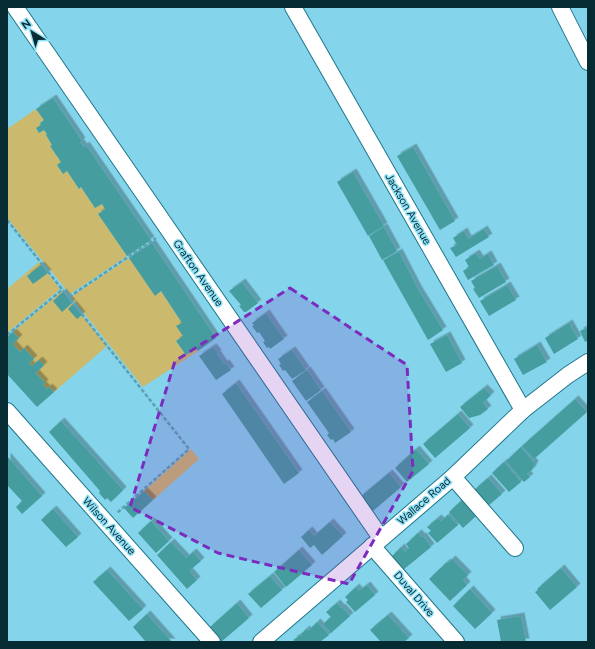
<svg xmlns="http://www.w3.org/2000/svg" width="595" height="649" font-family="Figtree,sans-serif">
  <style>
    .green { fill: #cbba6d }
    .building { fill: #459d9f; filter: url(#shadow) }
    .lines { fill: none; stroke-linecap: round; stroke-linejoin: round }
    .street-casing { stroke: #20778b; stroke-width: 18 }
    .path { stroke: #5da0b2; stroke-width: 2.5; stroke-dasharray: 4 2; stroke-linecap: butt }
    .street { stroke: #fff; stroke-width: 16 }
    .marked { fill: #7b2cbf; fill-opacity: 0.2; stroke: #7b2cbf; stroke-width: 3; stroke-dasharray: 8 5; stroke-linejoin: round }
    .labels { text-anchor: middle; dominant-baseline: central; stroke-width: 3; stroke-linejoin: round; paint-order: stroke }
    .street-label { font-size: 11px; fill: #072b33; stroke: #91e2f8 }
  </style>
  <defs>
    <filter id="shadow"><feDropShadow dx="3.5" dy="-3.5" stdDeviation="0" flood-color="#0004"/></filter>
  </defs>
  <rect width="100%" height="100%" fill="#84d5eb"/>
  <g class="green">
    <path d="M36,109L44,120L40,122L41,125L36,129L39,133L44,130L47,134L46,135L52,145L50,146L61,162L57,165L63,174L67,171L79,189L81,187L95,208L102,204L105,209L98,214L127,256L70,294L7,218V129Z"/>
    <path d="M129,258L155,295L161,291L182,323L177,326L183,336L176,341L186,355L196,348L198,351L143,387L71,297Z"/>
    <path d="M39,262L60,289L7,333V289Z"/>
    <path d="M62,291L107,346L54,392L49,387L47,389L43,385L45,383L36,373L44,365L39,360L32,366L29,363L34,359L24,348L20,352L13,344L19,338L13,332Z"/>
    <path d="M191,449L199,459L153,500L144,491Z"/>
  </g>
  <g class="building">
    <path d="M53,98L82,141L80,142L84,147L86,145L151,240L127,256L98,214L105,209L102,204L95,208L81,187L79,189L67,171L63,174L57,165L61,162L50,146L52,145L46,135L47,134L44,130L39,133L36,128L41,125L40,123L44,120L36,109Z"/>
    <path d="M413,147L455,221L440,230L397,156Z"/>
    <path d="M353,172L384,226L368,236L337,182Z"/>
    <path d="M384,227L397,251L382,260L369,236Z"/>
    <path d="M484,229L489,237L456,257L450,248L457,245L453,238L464,231L468,239Z"/>
    <path d="M152,243L216,338L198,351L196,348L186,355L176,341L183,336L176,326L182,323L161,291L155,296L129,258Z"/>
    <path d="M399,252L418,289L443,330L428,340L383,260Z"/>
    <path d="M476,253L480,259L488,254L494,265L468,280L463,271L469,267L465,260Z"/>
    <path d="M41,265L48,273L33,284L27,276Z"/>
    <path d="M497,266L506,282L479,298L473,289L475,288L471,281Z"/>
    <path d="M242,282L258,303L246,312H244L239,306L241,305L229,291Z"/>
    <path d="M507,285L516,300L489,316L480,301Z"/>
    <path d="M63,292L72,303L62,312L53,301Z"/>
    <path d="M73,304L82,315L77,319L68,309Z"/>
    <path d="M266,313L284,339L270,349L269,347L267,348L263,342L265,341L259,332L257,333L252,326L254,325L252,323Z"/>
    <path d="M569,323L578,339L554,354L545,338Z"/>
    <path d="M588,327V341L585,342L580,331Z"/>
    <path d="M13,332L19,338L13,344L20,352L24,348L34,359L29,363L32,366L39,360L44,365L36,373L45,383L43,385L47,389L49,387L54,392L37,407L7,374V337Z"/>
    <path d="M447,335L462,363L446,372L430,344Z"/>
    <path d="M537,345L547,362L523,375L514,359Z"/>
    <path d="M213,347L218,353L217,354L224,364L226,363L231,370L216,380L199,356Z"/>
    <path d="M292,350L306,370L292,379L285,370L283,371L279,365L281,364L278,359Z"/>
    <path d="M307,370L321,390L306,401L292,381Z"/>
    <path d="M236,383L299,473L284,484L222,394Z"/>
    <path d="M484,388L491,395L483,403L488,409L480,415L469,418L460,407Z"/>
    <path d="M322,391L351,432L335,443L333,439L331,440L327,435L329,433L307,402Z"/>
    <path d="M575,399L587,412L534,459L522,446Z"/>
    <path d="M458,414L470,428L435,458L423,444Z"/>
    <path d="M61,421L123,490L111,502L107,498L105,500L99,493L100,491L49,432Z"/>
    <path d="M521,447L535,464L532,470L527,474L530,477L524,482L506,461Z"/>
    <path d="M416,449L429,464L407,482L395,468Z"/>
    <path d="M7,456L42,496L22,514L16,507L22,501L7,485Z"/>
    <path d="M504,462L521,482L509,492L492,473Z"/>
    <path d="M389,473L401,487L373,511L360,497Z"/>
    <path d="M488,478L502,494L488,506L474,490Z"/>
    <path d="M144,491L153,500L133,518L124,508Z"/>
    <path d="M462,500L476,516L463,528L449,512Z"/>
    <path d="M53,509L78,537L66,547L41,520Z"/>
    <path d="M448,515L458,525L437,543L428,533L431,531L427,527L438,518L441,521Z"/>
    <path d="M151,521L169,541L156,553L138,533Z"/>
    <path d="M330,522L343,536L322,555L314,545L310,548L301,537L309,530L314,536Z"/>
    <path d="M418,533L422,537L423,536L431,547L403,570L392,556L401,547L405,552L409,548L406,544Z"/>
    <path d="M171,542L186,558L193,552L201,561L189,571L197,580L187,589L157,555Z"/>
    <path d="M299,550L312,565L286,587L274,572Z"/>
    <path d="M452,559L468,575L463,580L467,585L450,601L429,579L447,562L448,563Z"/>
    <path d="M561,568L577,587L550,610L535,592L538,590L537,589Z"/>
    <path d="M107,570L143,609L129,621L93,582Z"/>
    <path d="M270,576L282,590L261,608L248,594Z"/>
    <path d="M367,585L375,595L355,612L346,602L348,600L345,597L356,587L359,591Z"/>
    <path d="M470,589L492,613L475,629L453,606Z"/>
    <path d="M237,603L249,618L221,642L209,628Z"/>
    <path d="M337,603L341,608L342,607L350,616L331,633L323,624L331,617L326,612Z"/>
    <path d="M147,614L172,642H146L133,627Z"/>
    <path d="M388,615L409,638L404,642H381L370,630Z"/>
    <path d="M521,616L526,642H501L497,620Z"/>
    <path d="M317,622L329,635L320,642H296L293,640L299,636H302L301,634L306,629L308,631Z"/>
  </g>
  <g class="lines">
    <g class="street-casing">
      <g id="street">
        <path d="M15,7L381,538"/>
        <path d="M293,7L523,410"/>
        <path d="M560,7L588,62"/>
        <path d="M7,411L212,642"/>
        <path d="M453,477L515,548"/>
        <path d="M372,546L456,642"/>
        <path d="M261,642L453,477L523,410L568,375L588,362"/>
      </g>
    </g>
    <g class="path">
      <path d="M7,220L189,449L117,513"/>
      <path d="M69,297L156,238"/>
      <path d="M7,335L63,289"/>
    </g>
    <use href="#street" class="street"/>
  </g>
  <path class="marked" d="M290,288L407,365L413,471L349,584L218,553L130,507L175,361Z"/>
  <g class="labels">
    <g class="street-label">
      <text transform="translate(408 209) rotate(60)">Jackson Avenue</text>
      <text transform="translate(198 273) rotate(55)">Grafton Avenue</text>
      <text transform="translate(424 501) rotate(-41)">Wallace Road</text>
      <text transform="translate(109 526) rotate(48)">Wilson Avenue</text>
      <text transform="translate(414 594) rotate(49)">Duval Drive</text>
    </g>
  </g>
  <rect width="595" height="649" fill="none" stroke="#072b33" stroke-width="16"/>
  <g transform="translate(32 32) rotate(323)" stroke="#91e2f8" stroke-width="3" paint-order="stroke">
  <path d="M0-3L7 15L0 10L-7 15Z" fill="#072b33"/>
  <text y="-6" font-size="11" font-weight="bold" text-anchor="middle" fill="#072b33">N</text>
  </g>
</svg>
